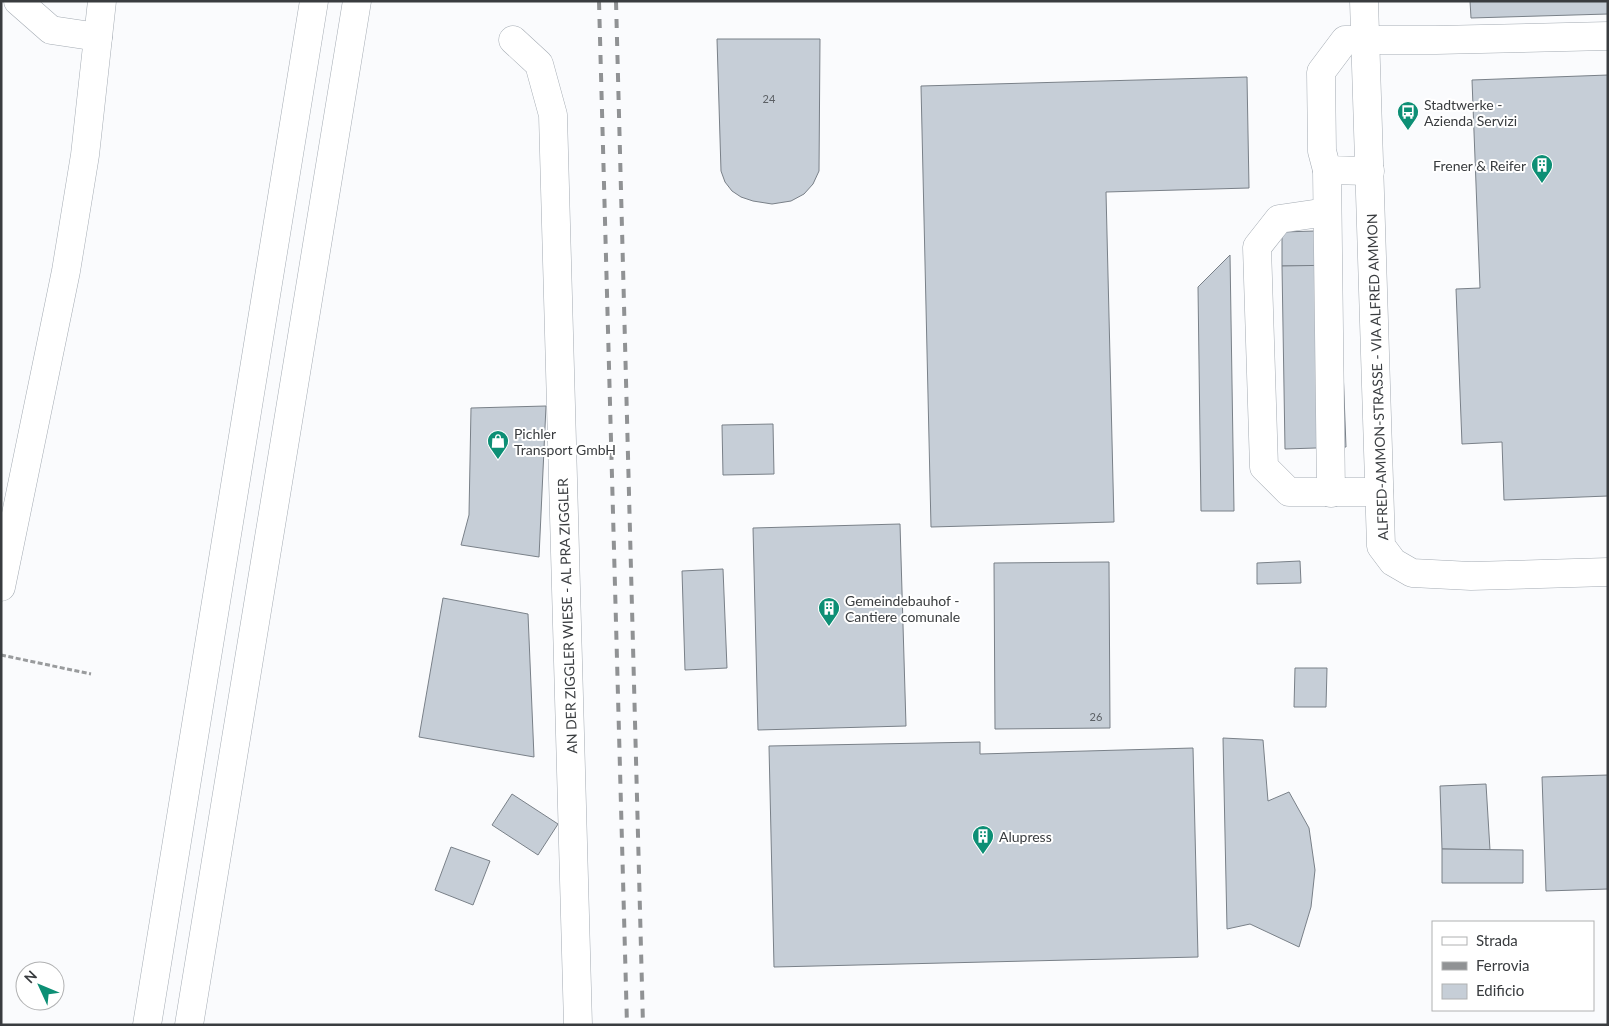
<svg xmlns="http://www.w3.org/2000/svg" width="1609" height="1026" font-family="Lato,sans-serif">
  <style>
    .building { fill: #c6ced7; stroke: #798088 }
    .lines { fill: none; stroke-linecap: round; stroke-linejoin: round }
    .minor-casing { stroke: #a4abb3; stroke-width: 29 }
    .major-casing { stroke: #a4abb3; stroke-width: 29 }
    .highway-casing { stroke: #a4abb3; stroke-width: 29 }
    .path { stroke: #999b9d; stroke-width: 3; stroke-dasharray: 5 2.5; stroke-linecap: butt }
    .minor { stroke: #fff; stroke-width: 28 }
    .major { stroke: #fff; stroke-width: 28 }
    .highway { stroke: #fff; stroke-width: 28 }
    .rail { stroke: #909294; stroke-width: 4; stroke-dasharray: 9 9; stroke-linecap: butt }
    .labels { text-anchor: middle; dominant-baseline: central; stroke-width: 4; stroke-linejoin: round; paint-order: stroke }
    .number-label { font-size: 11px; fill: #5c6065 }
    .poi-label { font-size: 14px; fill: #393c3f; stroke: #fff; text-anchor: start }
    .street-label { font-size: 14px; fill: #393c3f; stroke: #fff }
  </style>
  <rect width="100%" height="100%" fill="#fafbfd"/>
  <g class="building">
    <path d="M1470,1H1608V14L1471,18Z"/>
    <path d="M717,39H820L819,171L813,184L804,194L791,201L772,204L753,201L741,197L732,191L725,182L721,171Z"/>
    <path d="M1608,75V496L1504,500L1502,442L1462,444L1456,289L1480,288L1472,80Z"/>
    <path d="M1247,77L1249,188L1106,192L1114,522L931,527L921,86Z"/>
    <path d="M1315,231L1317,266H1282V232Z"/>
    <path d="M1230,255L1234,511H1201L1198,287Z"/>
    <path d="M1339,265L1346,447L1285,449L1282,266Z"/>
    <path d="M546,406L539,557L461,545L469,515L471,408Z"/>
    <path d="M773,424L774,474L723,475L722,425Z"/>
    <path d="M900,524L906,726L758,730L753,528Z"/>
    <path d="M1300,561L1301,583L1257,584V563Z"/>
    <path d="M1109,562L1110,728L995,729L994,563Z"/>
    <path d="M723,569L727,668L685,670L682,571Z"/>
    <path d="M443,598L528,614L534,757L419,737Z"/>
    <path d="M1295,668H1327L1326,707H1294Z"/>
    <path d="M1223,738L1263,740L1268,801L1289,792L1309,828L1315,870L1311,907L1299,947L1250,924L1227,929Z"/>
    <path d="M980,742V754L1193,748L1198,957L774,967L769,746Z"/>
    <path d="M1608,775V889L1546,891L1542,777Z"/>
    <path d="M1486,784L1490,850L1442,849L1440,786Z"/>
    <path d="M512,794L558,824L538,855L492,825Z"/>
    <path d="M451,847L490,861L473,905L435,890Z"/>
    <path d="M1442,849L1523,850V883H1442Z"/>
  </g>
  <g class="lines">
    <g class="minor-casing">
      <g id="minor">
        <path d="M18,1L51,30L98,37"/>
        <path d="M1364,1L1381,546L1393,562L1412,573L1471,576L1608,572"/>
        <path d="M513,40L539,64L553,115L578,1025"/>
        <path d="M1327,170L1331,493"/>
        <path d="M1370,171L1327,170L1322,151L1321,72L1345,40H1436L1608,36"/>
        <path d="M1327,212L1279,219L1257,247L1264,467L1289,492H1379"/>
      </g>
    </g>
    <g class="major-casing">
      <path id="major" d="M1,587L66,271L85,155L102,1"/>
    </g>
    <g class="highway-casing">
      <g id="highway">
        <path d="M147,1025L314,1"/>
        <path d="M189,1025L357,1"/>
      </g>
    </g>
    <path class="path" d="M1,655L91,674"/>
    <use href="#minor" class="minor"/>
    <use href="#major" class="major"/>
    <use href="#highway" class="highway"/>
    <g class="rail">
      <path d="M599,1L627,1025"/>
      <path d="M616,1L643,1025"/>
    </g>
  </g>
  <defs>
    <g id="bus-pin" transform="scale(1.125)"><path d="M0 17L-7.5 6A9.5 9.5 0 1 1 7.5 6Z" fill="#0d8f75" stroke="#fff"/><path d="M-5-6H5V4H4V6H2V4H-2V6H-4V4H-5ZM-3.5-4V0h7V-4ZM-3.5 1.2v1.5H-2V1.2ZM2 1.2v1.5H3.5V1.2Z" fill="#fff"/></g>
    <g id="building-pin" transform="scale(1.125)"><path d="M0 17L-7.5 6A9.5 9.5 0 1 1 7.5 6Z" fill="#0d8f75" stroke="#fff"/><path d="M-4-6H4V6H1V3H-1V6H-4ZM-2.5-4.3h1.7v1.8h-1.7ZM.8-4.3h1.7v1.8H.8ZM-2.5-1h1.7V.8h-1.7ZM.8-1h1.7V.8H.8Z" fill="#fff"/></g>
    <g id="shop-pin" transform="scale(1.125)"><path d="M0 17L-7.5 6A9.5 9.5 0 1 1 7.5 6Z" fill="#0d8f75" stroke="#fff"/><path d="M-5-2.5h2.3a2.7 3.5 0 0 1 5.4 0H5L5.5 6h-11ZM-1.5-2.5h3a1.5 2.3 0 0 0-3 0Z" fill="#fff"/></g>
  </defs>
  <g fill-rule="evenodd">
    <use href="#bus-pin" x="1408" y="112"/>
    <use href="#building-pin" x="1542" y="165"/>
    <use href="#shop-pin" x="498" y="441"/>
    <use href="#building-pin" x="829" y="608"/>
    <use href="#building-pin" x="983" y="836"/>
  </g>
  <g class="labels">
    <g class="number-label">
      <text x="769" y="98">24</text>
      <text x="1096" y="716">26</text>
    </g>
    <g class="poi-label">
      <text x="1424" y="104">Stadtwerke -<tspan x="1424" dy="16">Azienda Servizi</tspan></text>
      <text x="1526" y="165" text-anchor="end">Frener &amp; Reifer</text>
      <text x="514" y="433">Pichler<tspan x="514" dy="16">Transport GmbH</tspan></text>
      <text x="845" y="600">Gemeindebauhof -<tspan x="845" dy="16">Cantiere comunale</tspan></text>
      <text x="999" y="836">Alupress</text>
    </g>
    <g class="street-label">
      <text transform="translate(1377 377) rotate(-92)">ALFRED-AMMON-STRASSE - VIA ALFRED AMMON</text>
      <text transform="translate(567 616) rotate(-92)">AN DER ZIGGLER WIESE - AL PRA ZIGGLER</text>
    </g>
  </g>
  <rect width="1609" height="1026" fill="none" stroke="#393c3f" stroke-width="5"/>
  <rect x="1432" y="921" width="162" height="90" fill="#ffffff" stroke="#b0b1b2"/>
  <rect x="1442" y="937" width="25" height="8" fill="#ffffff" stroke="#b0b1b2"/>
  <text x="1476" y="946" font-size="15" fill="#393c3f">Strada</text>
  <rect x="1442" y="962" width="25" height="8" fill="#909294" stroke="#b0b1b2"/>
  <text x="1476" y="971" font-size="15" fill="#393c3f">Ferrovia</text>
  <rect x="1442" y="984" width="25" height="15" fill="#c6ced7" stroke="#b0b1b2"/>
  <text x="1476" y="996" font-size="15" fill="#393c3f">Edificio</text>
  <g transform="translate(40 986) rotate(314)"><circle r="24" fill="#ffffff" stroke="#b0b1b2"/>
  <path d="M0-4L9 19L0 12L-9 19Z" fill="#0d8f75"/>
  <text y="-8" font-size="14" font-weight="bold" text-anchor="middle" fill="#393c3f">N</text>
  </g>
</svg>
